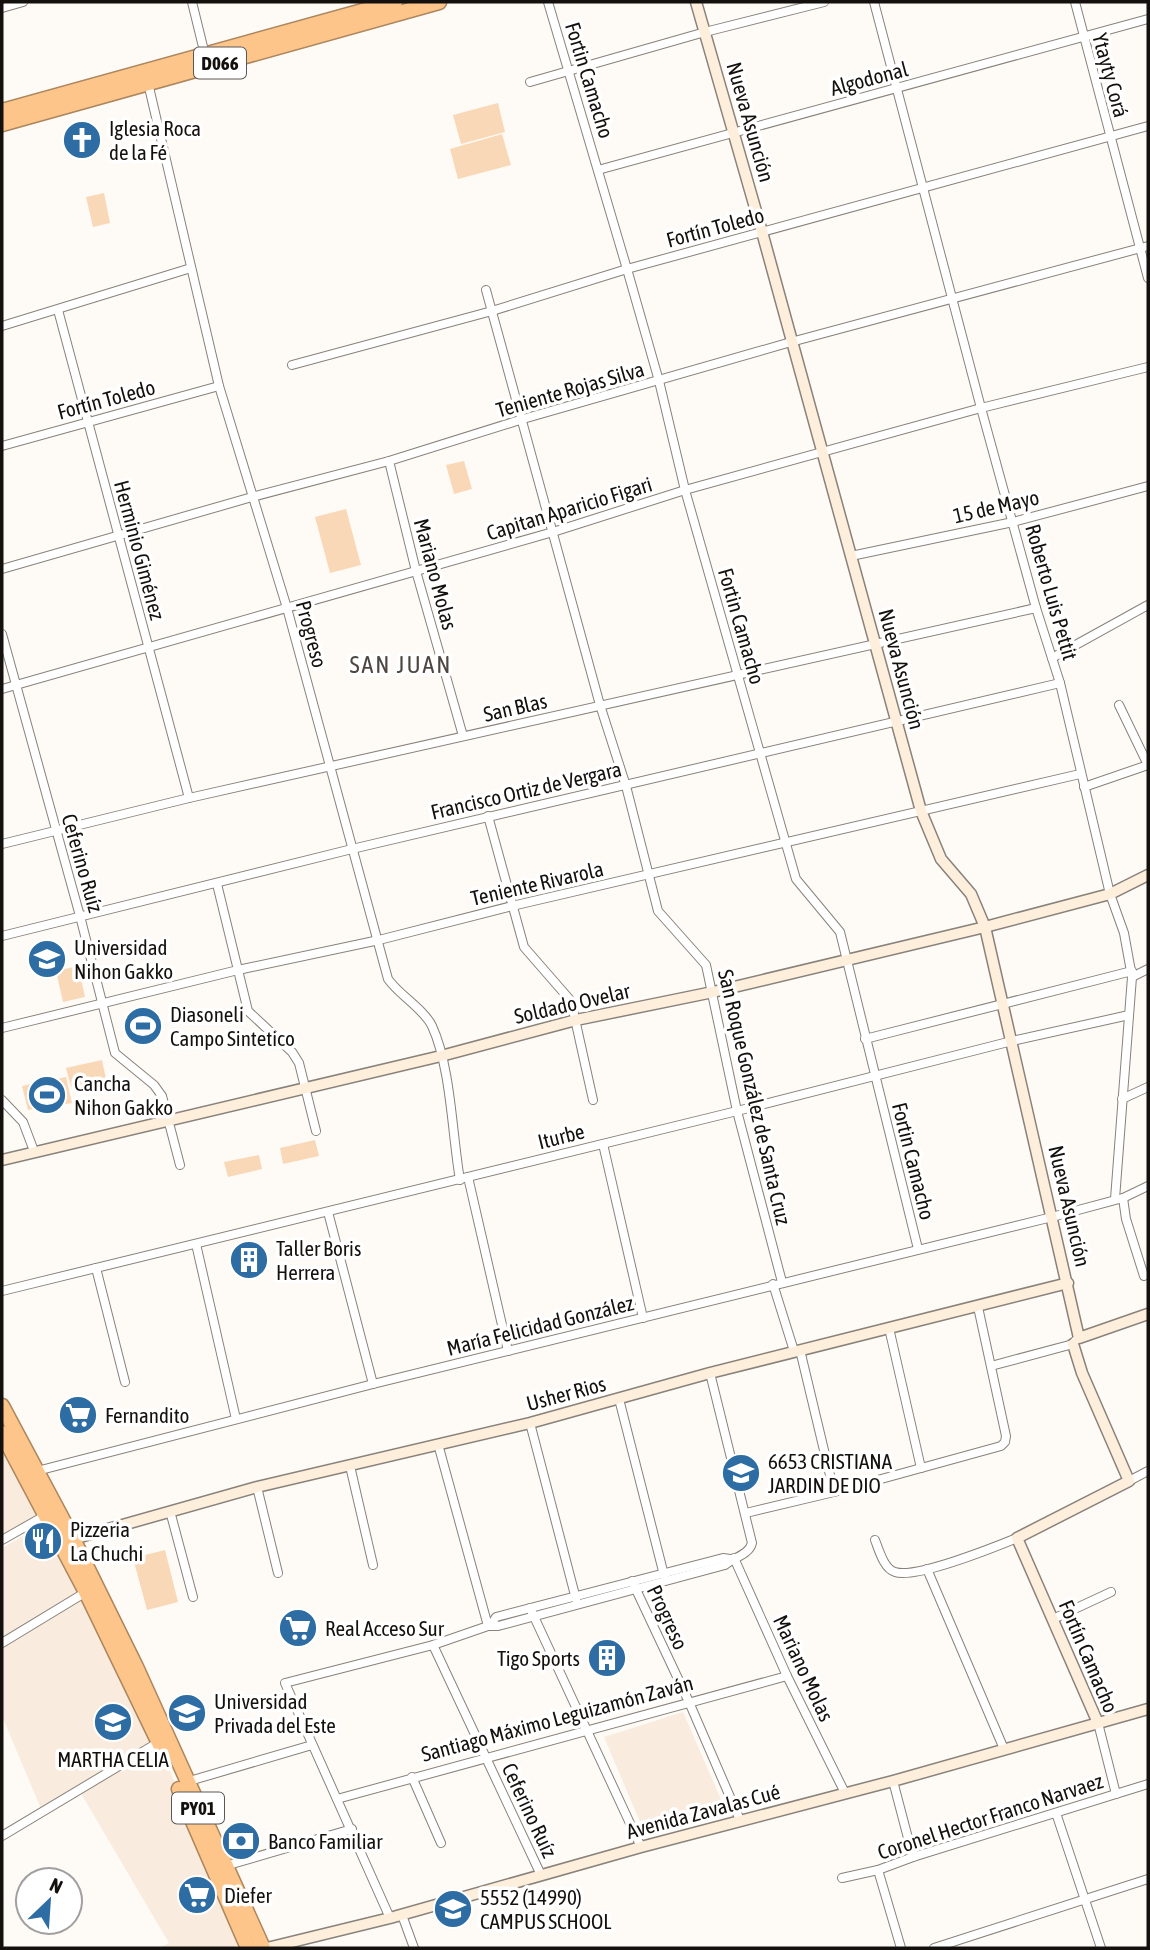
<svg xmlns="http://www.w3.org/2000/svg" width="1150" height="1950" font-family="'Asap Condensed',sans-serif">
  <style>
    .built { fill: #f9ecdf }
    .green { fill: #f9d8b7 }
    .lines { fill: none; stroke-linecap: round; stroke-linejoin: round }
    .street-casing { stroke: #88827b; stroke-width: 10 }
    .secondary-casing { stroke: #88827b; stroke-width: 13 }
    .highway-casing { stroke: #ab865e; stroke-width: 17 }
    .street { stroke: #fff; stroke-width: 8 }
    .secondary { stroke: #feeedc; stroke-width: 10 }
    .highway { stroke: #fdc589; stroke-width: 14 }
    .labels { text-anchor: middle; dominant-baseline: central; stroke-width: 7; stroke-linejoin: round; paint-order: stroke }
    .shield { fill: #fff; stroke: #5a5856; stroke-width: 2 }
    .shield-label { font-size: 19px; font-weight: bold; fill: #13100e }
    .street-label { font-size: 21px; fill: #13100e; stroke: #fff }
    .poi-label { font-size: 21px; fill: #13100e; stroke: #fff; text-anchor: start }
    .quarter-label { font-size: 24px; letter-spacing: 2px; fill: #4d4741; stroke: #fff }
  </style>
  <rect width="100%" height="100%" fill="#fefaf5"/>
  <g class="built">
    <path d="M2,1441L44,1522L2,1544Z"/>
    <path d="M45,1524L157,1739L240,1944L232,1948H159L169,1943L79,1790L42,1811L2,1716V1548Z"/>
    <path d="M683,1712L726,1811L646,1836L604,1737Z"/>
  </g>
  <g class="green">
    <path d="M498,103L505,132L461,144L453,115Z"/>
    <path d="M502,134L511,165L458,179L450,149Z"/>
    <path d="M104,193L110,223L93,227L86,197Z"/>
    <path d="M464,461L472,489L454,494L446,465Z"/>
    <path d="M346,509L361,565L330,573L315,517Z"/>
    <path d="M78,966L85,997L63,1002L56,971Z"/>
    <path d="M158,1012L162,1034L129,1041L124,1019Z"/>
    <path d="M102,1060L106,1079L71,1087L66,1068Z"/>
    <path d="M66,1077L72,1103L28,1110L22,1086Z"/>
    <path d="M315,1140L319,1156L283,1164L280,1148Z"/>
    <path d="M259,1155L262,1169L228,1177L224,1162Z"/>
    <path d="M165,1550L178,1602L147,1610L133,1558Z"/>
  </g>
  <g class="lines">
    <g class="street-casing">
      <g id="street">
        <path d="M192,2L205,55"/>
        <path d="M548,2L627,269L659,381L685,490L796,879L840,932L918,1249"/>
        <path d="M874,2L981,408L1036,608L1060,683L1110,894L1124,933L1132,977L1115,1199"/>
        <path d="M1075,2L1148,278"/>
        <path d="M2,8L23,2"/>
        <path d="M530,82L705,32L824,2"/>
        <path d="M148,83L219,386L287,608L388,979C399,995 424,1009 432,1026C451,1067 452,1134 460,1180"/>
        <path d="M598,170L1148,19"/>
        <path d="M486,290L600,705L626,786L658,911L706,965L737,1111L782,1282"/>
        <path d="M58,310L189,798"/>
        <path d="M2,326L191,268"/>
        <path d="M292,365L492,311L627,269L1148,126"/>
        <path d="M2,446L219,386"/>
        <path d="M389,461L416,571L463,736"/>
        <path d="M851,556L1013,522L1148,486"/>
        <path d="M2,569L252,497L389,461L523,419L791,342L1148,246"/>
        <path d="M2,634L80,916L115,1053L154,1085L162,1096L180,1165"/>
        <path d="M1052,658L1148,605"/>
        <path d="M2,689L553,532L685,490L981,408L1148,367"/>
        <path d="M1119,705L1148,765"/>
        <path d="M1084,787L1148,765"/>
        <path d="M488,816L524,947L571,1001L593,1100"/>
        <path d="M2,844L189,798L1036,608"/>
        <path d="M217,884L248,1011L292,1052L299,1063L316,1131"/>
        <path d="M2,936L352,849L1060,683"/>
        <path d="M1132,977L1148,969"/>
        <path d="M2,1028L238,970L379,940L512,906L1080,774"/>
        <path d="M865,1039L1132,971"/>
        <path d="M1122,1099L1148,1087"/>
        <path d="M2,1100L23,1122L34,1151"/>
        <path d="M603,1144L643,1318"/>
        <path d="M468,1177L508,1351"/>
        <path d="M1123,1198L1126,1219L1144,1276"/>
        <path d="M328,1212L373,1384"/>
        <path d="M196,1244L236,1419"/>
        <path d="M96,1268L125,1382"/>
        <path d="M773,1284L794,1351"/>
        <path d="M2,1291L737,1111L1012,1041L1129,1015"/>
        <path d="M889,1328L921,1468"/>
        <path d="M800,1350L834,1492"/>
        <path d="M991,1366L1073,1344L1075,1341"/>
        <path d="M619,1399L664,1575"/>
        <path d="M530,1423L576,1599"/>
        <path d="M438,1444L488,1626"/>
        <path d="M350,1466L373,1565"/>
        <path d="M37,1471L373,1384L1052,1217L1123,1198L1148,1186"/>
        <path d="M1129,1481L1148,1471"/>
        <path d="M257,1487L278,1573"/>
        <path d="M170,1511L193,1597"/>
        <path d="M746,1513L834,1492L1001,1446L1005,1442L1006,1436L978,1307"/>
        <path d="M2,1540L46,1515"/>
        <path d="M875,1540C879,1550 884,1569 895,1572C915,1579 995,1547 1017,1538"/>
        <path d="M734,1558L787,1676L845,1793"/>
        <path d="M927,1569L1004,1749"/>
        <path d="M632,1581L689,1702L740,1820"/>
        <path d="M530,1608L641,1847"/>
        <path d="M1053,1619L1111,1592"/>
        <path d="M491,1625L496,1617L723,1558L730,1559"/>
        <path d="M2,1643L86,1592"/>
        <path d="M433,1645L541,1875"/>
        <path d="M1098,1723L1116,1794"/>
        <path d="M412,1777L441,1843"/>
        <path d="M893,1781L913,1857"/>
        <path d="M186,1782L312,1745"/>
        <path d="M337,1799L787,1676"/>
        <path d="M1056,1813L1101,1948"/>
        <path d="M2,1836L159,1742"/>
        <path d="M225,1866L352,1829"/>
        <path d="M878,1870L901,1948"/>
        <path d="M842,1878L878,1870L913,1857L1148,1784"/>
        <path d="M402,1915L414,1948"/>
        <path d="M390,1918L285,1683L433,1645L488,1626H498L725,1565C734,1557 749,1555 752,1543L710,1373"/>
        <path d="M934,1948L1148,1879"/>
      </g>
    </g>
    <g class="secondary-casing">
      <g id="secondary">
        <path d="M696,2L762,232L921,811L941,859L971,894L985,927L1079,1338L1148,1314"/>
        <path d="M2,1160L441,1056L576,1020L713,992L985,927L1110,894L1148,875"/>
        <path d="M1073,1344L1082,1373L1129,1481L1017,1538L1098,1723"/>
        <path d="M73,1539L257,1487L530,1423L710,1373L1068,1283"/>
        <path d="M267,1948L390,1918L641,1847L893,1781L1148,1709"/>
      </g>
    </g>
    <g class="highway-casing">
      <g id="highway">
        <path d="M2,111L395,2"/>
        <path d="M2,124L439,2"/>
        <path d="M2,1406L73,1539L136,1667L263,1948"/>
        <path d="M2,1433L86,1592L160,1745"/>
        <path d="M179,1789L248,1948"/>
      </g>
    </g>
    <use href="#street" class="street"/>
    <use href="#secondary" class="secondary"/>
    <use href="#highway" class="highway"/>
  </g>
  <defs>
    <g id="church-disc" transform="scale(2.0125)"><circle r="9.5" fill="#2d6da3" stroke="#fff"/><path d="M-1.2-6h2.4v3.5h3.3v2.4h-3.3V6h-2.4V-.1h-3.3v-2.4h3.3Z" fill="#fff"/></g>
    <g id="university-disc" transform="scale(2.0125)"><circle r="9.5" fill="#2d6da3" stroke="#fff"/><path d="M0-5L7-2L0 1L-7-2ZM-4 1L0 2.5L4 1V4Q0 6-4 4Z" fill="#fff"/></g>
    <g id="stadium-disc" transform="scale(2.0125)"><circle r="9.5" fill="#2d6da3" stroke="#fff"/><path d="M0-5a6.5 5 0 1 0 0 10a6.5 5 0 1 0 0-10ZM-3.5-1.8h7v3.6h-7Z" fill="#fff"/></g>
    <g id="building-disc" transform="scale(2.0125)"><circle r="9.5" fill="#2d6da3" stroke="#fff"/><path d="M-4-6H4V6H1V3H-1V6H-4ZM-2.5-4.3h1.7v1.8h-1.7ZM.8-4.3h1.7v1.8H.8ZM-2.5-1h1.7V.8h-1.7ZM.8-1h1.7V.8H.8Z" fill="#fff"/></g>
    <g id="supermarket-disc" transform="scale(2.0125)"><circle r="9.5" fill="#2d6da3" stroke="#fff"/><path d="M-6-5.5h2.5l.6 2H6L4.5 2H-2.5L-4.4-4H-6ZM-1.5 3.2a1.3 1.3 0 1 0 .1 0ZM3 3.2a1.3 1.3 0 1 0 .1 0Z" fill="#fff"/></g>
    <g id="school-disc" transform="scale(2.0125)"><circle r="9.5" fill="#2d6da3" stroke="#fff"/><path d="M0-5L7-2L0 1L-7-2ZM-4 1L0 2.5L4 1V4Q0 6-4 4Z" fill="#fff"/></g>
    <g id="restaurant-disc" transform="scale(2.0125)"><circle r="9.5" fill="#2d6da3" stroke="#fff"/><path d="M-5-6h1v4h1v-4h1v4h1v-4h1v5L-1.5 .5V6h-2V.5L-5-1ZM5-6V6H3V1.5H1.5Q1.5-4 5-6Z" fill="#fff"/></g>
    <g id="bank-disc" transform="scale(2.0125)"><circle r="9.5" fill="#2d6da3" stroke="#fff"/><path d="M-6-4H6V4H-6ZM0-2.3a2.3 2.3 0 1 0 0 4.6a2.3 2.3 0 1 0 0-4.6Z" fill="#fff"/></g>
  </defs>
  <g fill-rule="evenodd">
    <use href="#church-disc" x="82" y="140"/>
    <use href="#university-disc" x="47" y="959"/>
    <use href="#stadium-disc" x="143" y="1026"/>
    <use href="#stadium-disc" x="47" y="1095"/>
    <use href="#building-disc" x="249" y="1260"/>
    <use href="#supermarket-disc" x="78" y="1415"/>
    <use href="#school-disc" x="741" y="1473"/>
    <use href="#restaurant-disc" x="43" y="1541"/>
    <use href="#supermarket-disc" x="298" y="1628"/>
    <use href="#building-disc" x="607" y="1658"/>
    <use href="#university-disc" x="187" y="1713"/>
    <use href="#school-disc" x="113" y="1722"/>
    <use href="#bank-disc" x="241" y="1841"/>
    <use href="#supermarket-disc" x="197" y="1895"/>
    <use href="#school-disc" x="453" y="1909"/>
  </g>
  <g class="labels">
    <g class="shield">
      <rect x="194" y="47.5" width="52" height="31" rx="5"/>
      <rect x="172" y="1792.5" width="52" height="31" rx="5"/>
    </g>
    <g class="shield-label">
      <text x="220" y="63">D066</text>
      <text x="198" y="1808">PY01</text>
    </g>
    <g class="street-label">
      <text transform="translate(1111 75) rotate(75)">Ytayty Corá</text>
      <text transform="translate(869 78) rotate(-15)">Algodonal</text>
      <text transform="translate(590 80) rotate(73)">Fortin Camacho</text>
      <text transform="translate(751 122) rotate(74)">Nueva Asunción</text>
      <text transform="translate(715 227) rotate(-15)">Fortín Toledo</text>
      <text transform="translate(570 389) rotate(-16)">Teniente Rojas Silva</text>
      <text transform="translate(106 399) rotate(-15)">Fortín Toledo</text>
      <text transform="translate(996 506) rotate(-13)">15 de Mayo</text>
      <text transform="translate(569 508) rotate(-17)">Capitan Aparicio Figari</text>
      <text transform="translate(140 550) rotate(75)">Herminio Giménez</text>
      <text transform="translate(436 574) rotate(75)">Mariano Molas</text>
      <text transform="translate(1052 592) rotate(74)">Roberto Luis Pettit</text>
      <text transform="translate(742 626) rotate(74)">Fortin Camacho</text>
      <text transform="translate(312 634) rotate(75)">Progreso</text>
      <text transform="translate(902 669) rotate(75)">Nueva Asunción</text>
      <text transform="translate(515 707) rotate(-13)">San Blas</text>
      <text transform="translate(526 790) rotate(-13)">Francisco Ortiz de Vergara</text>
      <text transform="translate(83 863) rotate(74)">Ceferino Ruíz</text>
      <text transform="translate(537 883) rotate(-13)">Teniente Rivarola</text>
      <text transform="translate(572 1003) rotate(-13)">Soldado Ovelar</text>
      <text transform="translate(755 1097) rotate(77)">San Roque González de Santa Cruz</text>
      <text transform="translate(561 1136) rotate(-14)">Iturbe</text>
      <text transform="translate(914 1161) rotate(76)">Fortin Camacho</text>
      <text transform="translate(1070 1206) rotate(77)">Nueva Asunción</text>
      <text transform="translate(540 1325) rotate(-14)">María Felicidad González</text>
      <text transform="translate(566 1393) rotate(-15)">Usher Rios</text>
      <text transform="translate(668 1617) rotate(65)">Progreso</text>
      <text transform="translate(1089 1656) rotate(67)">Fortín Camacho</text>
      <text transform="translate(804 1668) rotate(65)">Mariano Molas</text>
      <text transform="translate(557 1718) rotate(-15)">Santiago Máximo Leguizamón Zaván</text>
      <text transform="translate(530 1810) rotate(65)">Ceferino Ruíz</text>
      <text transform="translate(703 1811) rotate(-15)">Avenida Zavalas Cué</text>
      <text transform="translate(990 1816) rotate(-18)">Coronel Hector Franco Narvaez</text>
    </g>
    <g class="poi-label">
      <text x="109" y="128">Iglesia Roca<tspan x="109" dy="24">de la Fé</tspan></text>
      <text x="74" y="947">Universidad<tspan x="74" dy="24">Nihon Gakko</tspan></text>
      <text x="170" y="1014">Diasoneli<tspan x="170" dy="24">Campo Sintetico</tspan></text>
      <text x="74" y="1083">Cancha<tspan x="74" dy="24">Nihon Gakko</tspan></text>
      <text x="276" y="1248">Taller Boris<tspan x="276" dy="24">Herrera</tspan></text>
      <text x="105" y="1415">Fernandito</text>
      <text x="768" y="1461">6653 CRISTIANA<tspan x="768" dy="24">JARDIN DE DIO</tspan></text>
      <text x="70" y="1529">Pizzeria<tspan x="70" dy="24">La Chuchi</tspan></text>
      <text x="325" y="1628">Real Acceso Sur</text>
      <text x="580" y="1658" text-anchor="end">Tigo Sports</text>
      <text x="214" y="1701">Universidad<tspan x="214" dy="24">Privada del Este</tspan></text>
      <text x="113" y="1759" text-anchor="middle">MARTHA CELIA</text>
      <text x="268" y="1841">Banco Familiar</text>
      <text x="224" y="1895">Diefer</text>
      <text x="480" y="1897">5552 (14990)<tspan x="480" dy="24">CAMPUS SCHOOL</tspan></text>
    </g>
    <g class="quarter-label">
      <text x="401" y="664">SAN JUAN</text>
    </g>
  </g>
  <rect width="1150" height="1950" fill="none" stroke="#13100e" stroke-width="7"/>
  <g transform="translate(49 1901) rotate(25)"><circle r="33" fill="#ffffff" stroke="#a19f9f" stroke-width="2"/>
  <path d="M0-5L12 26L0 18L-12 26Z" fill="#2d6da3"/>
  <text y="-10" font-size="19" font-weight="bold" text-anchor="middle" fill="#13100e">N</text>
  </g>
</svg>
